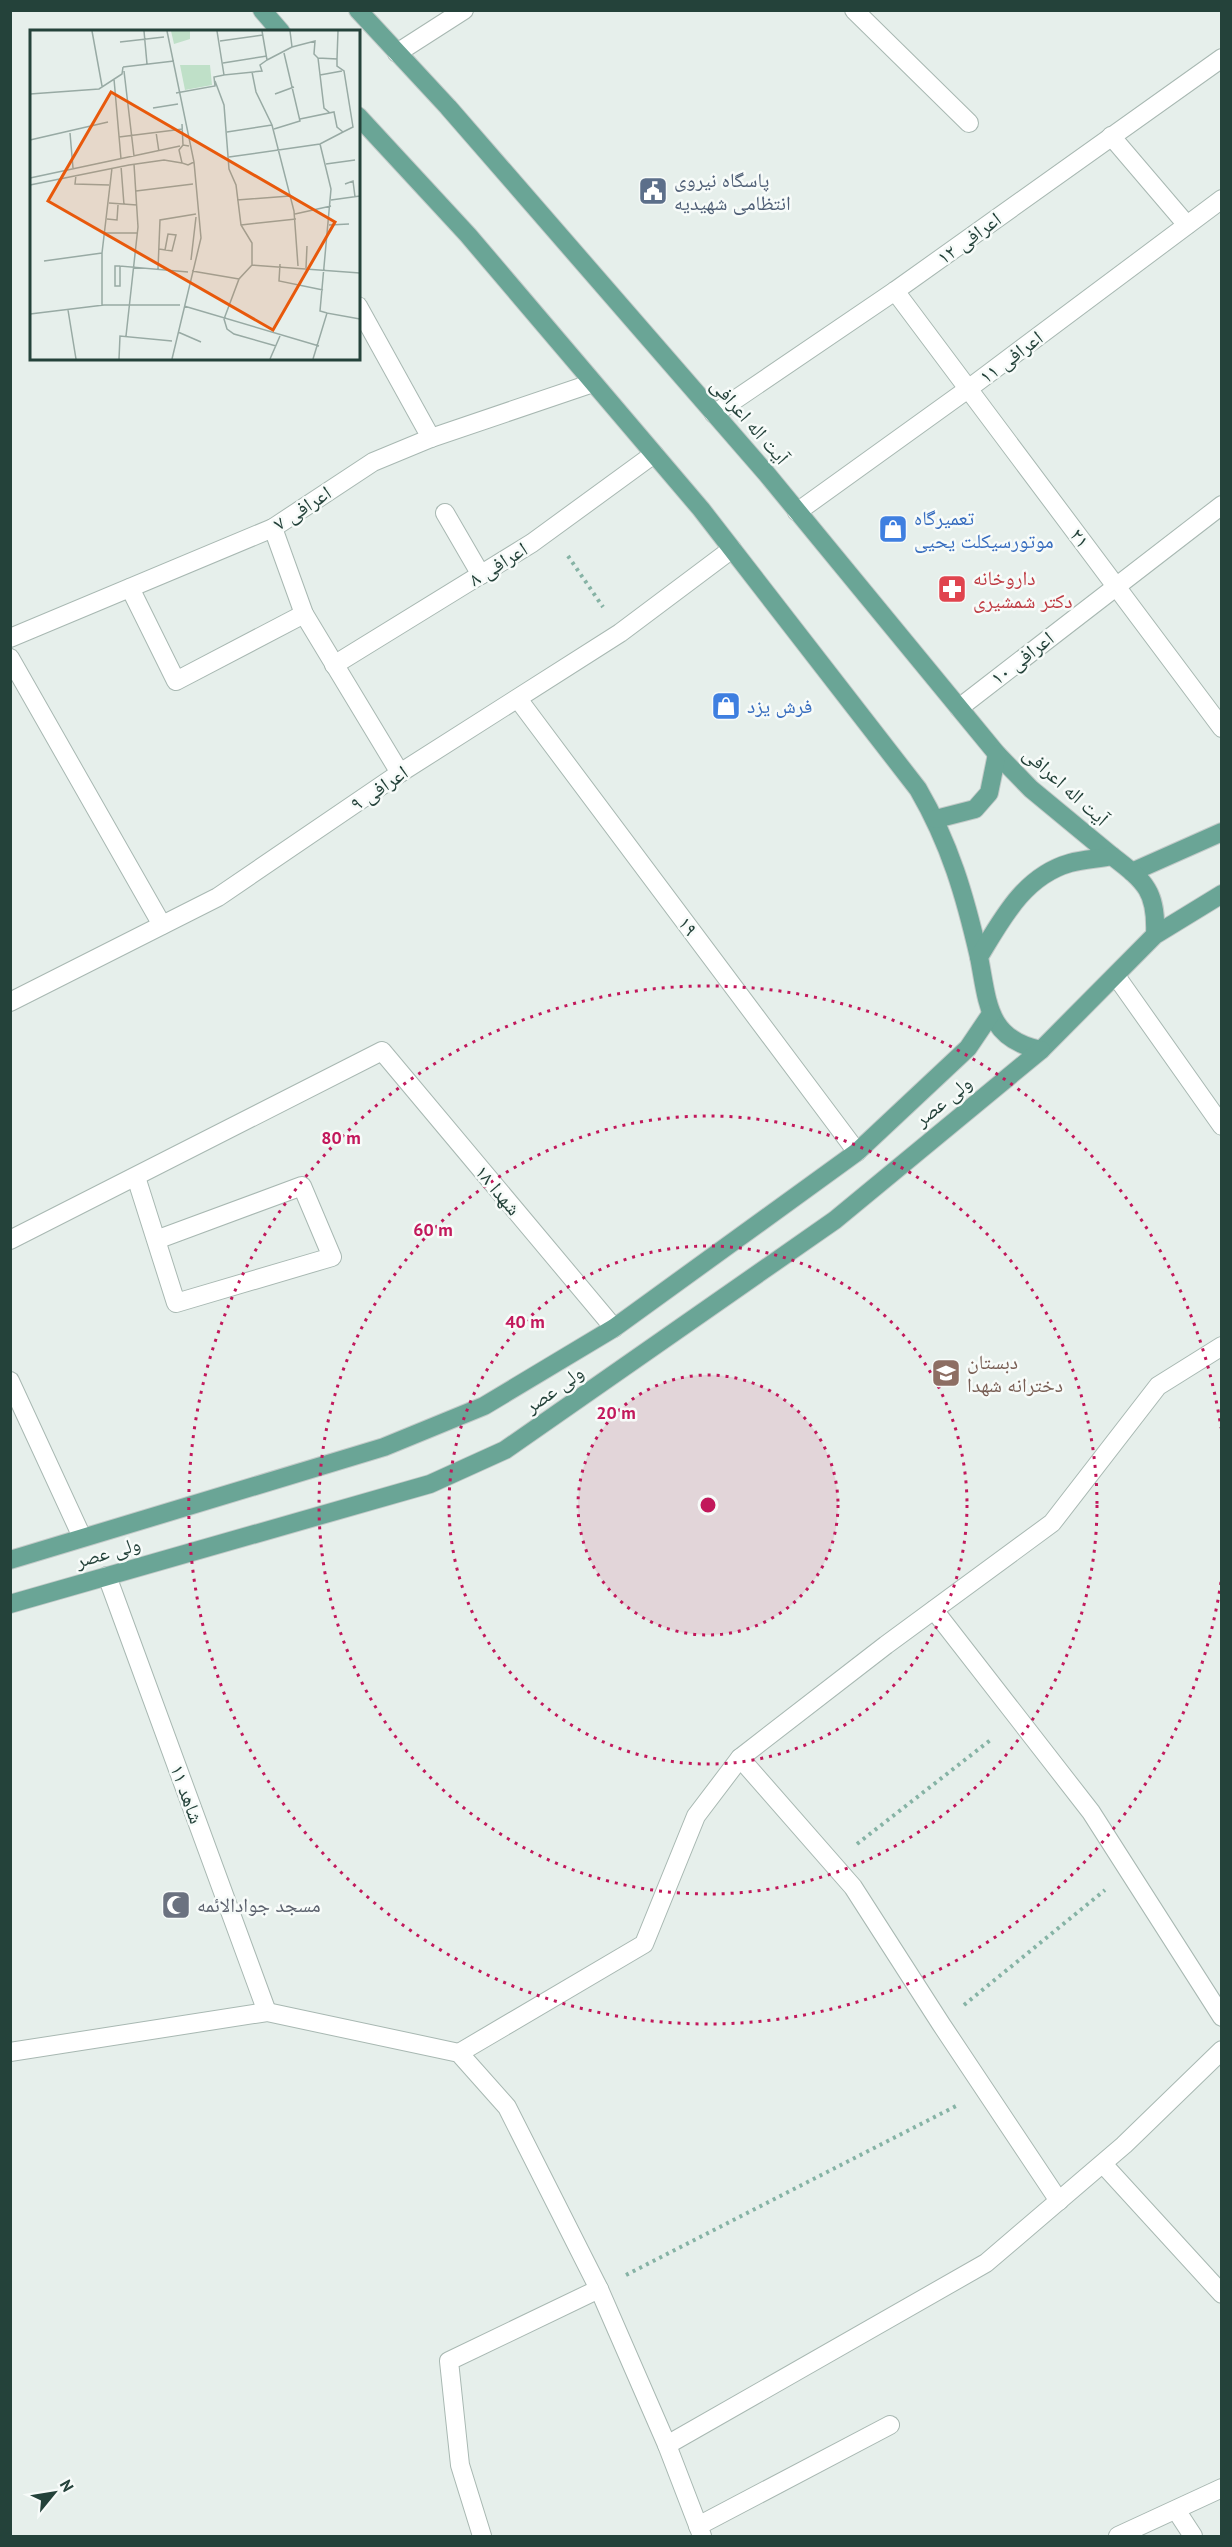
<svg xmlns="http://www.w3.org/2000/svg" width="1232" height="2547" font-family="'PT Sans','Noto Naskh Arabic',sans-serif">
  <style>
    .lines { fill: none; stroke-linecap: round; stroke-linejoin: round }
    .minor-casing { stroke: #a8b8b2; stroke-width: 20 }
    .major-casing { stroke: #c2cac8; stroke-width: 20 }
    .path { stroke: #86b3a5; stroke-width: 4; stroke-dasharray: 3 4.5; stroke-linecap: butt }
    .minor { stroke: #fff; stroke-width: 18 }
    .major { stroke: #6aa596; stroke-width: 18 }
    .ring { fill: none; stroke: #c2185b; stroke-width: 3; stroke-dasharray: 3 6 }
    .labels { text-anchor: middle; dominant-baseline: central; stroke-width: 5; stroke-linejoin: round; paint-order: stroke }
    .service-label { font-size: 20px; fill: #4e5e75; stroke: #f7fbf9; text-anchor: start }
    .street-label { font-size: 20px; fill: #24423a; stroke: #f7fbf9 }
    .shop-label { font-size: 20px; fill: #366cbe; stroke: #f7fbf9; text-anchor: start }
    .health-label { font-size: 20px; fill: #be3a42; stroke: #f7fbf9; text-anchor: start }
    .education-label { font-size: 20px; fill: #785e54; stroke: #f7fbf9; text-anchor: start }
    .worship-label { font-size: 20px; fill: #5b616d; stroke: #f7fbf9; text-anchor: start }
    .inset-road { fill: none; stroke: #98aaa4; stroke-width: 1.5 }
    .view { fill: #e8590c; fill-opacity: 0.15; stroke: #e8590c; stroke-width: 3 }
    .inset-edge { fill: none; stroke: #24423a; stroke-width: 3 }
    .centre { fill: #c2185b; stroke: #f7fbf9; stroke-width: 3 }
    .ring-label { font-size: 18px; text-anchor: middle; font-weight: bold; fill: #c2185b; stroke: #f7fbf9; stroke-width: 5; stroke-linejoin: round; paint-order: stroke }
  </style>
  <rect width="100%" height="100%" fill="#e6efeb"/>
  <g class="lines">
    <g class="minor-casing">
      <g id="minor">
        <path d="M854,10L969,123"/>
        <path d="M397,53L464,10"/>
        <path d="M1111,136L1187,225"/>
        <path d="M895,291L1222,728"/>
        <path d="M358,306L431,438"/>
        <path d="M714,414L895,291L1222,58"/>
        <path d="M797,512L968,389L1222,199"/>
        <path d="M445,513L481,575"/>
        <path d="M273,528L304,614L400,773"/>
        <path d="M130,588L176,681L304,614"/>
        <path d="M10,638L273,528L373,462L431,438L593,383"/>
        <path d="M10,658L162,925"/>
        <path d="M334,665L532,543L654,454"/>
        <path d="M518,699L857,1152"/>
        <path d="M959,708L1222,505"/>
        <path d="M1116,976L1222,1126"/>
        <path d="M10,1002L218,897L400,773L620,633L732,549"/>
        <path d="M136,1177L176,1303L332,1257L302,1186L156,1240"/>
        <path d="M10,1240L382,1051L614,1328"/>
        <path d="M10,1381L82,1537"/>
        <path d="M107,1576L267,2012"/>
        <path d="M934,1610L1091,1812L1222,2017"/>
        <path d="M740,1758L853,1887L941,2024L1059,2201"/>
        <path d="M10,2052L267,2012L459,2053L507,2107L599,2289L667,2445L702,2536"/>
        <path d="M459,2053L644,1944L696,1816L740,1758L886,1645L1052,1523L1158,1386L1222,1346"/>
        <path d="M1103,2164L1222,2294"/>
        <path d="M667,2445L986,2263L1124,2145L1222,2050"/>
        <path d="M1176,2510L1193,2536"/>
        <path d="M698,2526L890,2425"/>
        <path d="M482,2536L460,2465L449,2361L599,2289"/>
        <path d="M1118,2536L1222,2488"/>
      </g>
    </g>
    <g class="major-casing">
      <g id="major">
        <path d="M262,10L281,32"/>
        <path d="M358,10L448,107L766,473L997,754L1031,789L1112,856"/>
        <path d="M358,116L468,235L701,509L918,789C950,844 965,896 979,957"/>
        <path d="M936,819L975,809L989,793L997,754"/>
        <path d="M1132,872L1222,832"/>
        <path d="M1155,935C1157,892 1146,882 1112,856C1098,859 1084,859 1070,863C1024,876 1002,919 979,957C988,1003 987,1039 1041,1050L1155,935L1222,894"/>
        <path d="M10,1560L384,1447L484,1406L614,1328L857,1152L968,1048L991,1014"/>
        <path d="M10,1604L430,1484L505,1450L835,1220L1041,1050"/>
      </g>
    </g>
    <g class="path">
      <path d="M568,556L603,607"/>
      <path d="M857,1844L993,1738"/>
      <path d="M964,2005L1105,1890"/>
      <path d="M626,2275L958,2105"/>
    </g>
    <use href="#minor" class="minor"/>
    <use href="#major" class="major"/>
  </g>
  <circle cx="708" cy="1505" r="130" fill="#c2185b" fill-opacity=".12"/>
  <g class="ring">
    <circle cx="708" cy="1505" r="130"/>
    <circle cx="708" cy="1505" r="259"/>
    <circle cx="708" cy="1505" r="389"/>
    <path d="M1221 1582A519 519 0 1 1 1221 1428"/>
  </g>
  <defs>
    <g id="civic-square" transform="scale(1.5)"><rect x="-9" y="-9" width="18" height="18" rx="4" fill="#5c6f8a" stroke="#f7fbf9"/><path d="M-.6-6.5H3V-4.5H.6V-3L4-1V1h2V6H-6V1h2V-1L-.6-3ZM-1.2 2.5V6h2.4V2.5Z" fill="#fff"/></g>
    <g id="shop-square" transform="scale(1.5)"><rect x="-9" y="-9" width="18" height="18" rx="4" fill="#3f7fe0" stroke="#f7fbf9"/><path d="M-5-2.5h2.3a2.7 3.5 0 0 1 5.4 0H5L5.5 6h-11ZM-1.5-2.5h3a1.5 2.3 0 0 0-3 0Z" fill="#fff"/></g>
    <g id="pharmacy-square" transform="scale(1.5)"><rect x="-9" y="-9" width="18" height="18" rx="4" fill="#e0444e" stroke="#f7fbf9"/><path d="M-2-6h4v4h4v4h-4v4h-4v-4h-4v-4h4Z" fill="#fff"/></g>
    <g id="school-square" transform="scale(1.5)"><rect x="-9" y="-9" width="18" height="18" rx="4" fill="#8d6e63" stroke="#f7fbf9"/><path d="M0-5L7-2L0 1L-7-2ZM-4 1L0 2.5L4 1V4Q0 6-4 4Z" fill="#fff"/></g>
    <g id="mosque-square" transform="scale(1.5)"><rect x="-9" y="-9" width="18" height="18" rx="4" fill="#6b7280" stroke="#f7fbf9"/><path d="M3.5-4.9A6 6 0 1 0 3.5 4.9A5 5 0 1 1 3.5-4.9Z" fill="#fff"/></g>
  </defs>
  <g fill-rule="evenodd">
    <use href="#civic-square" x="653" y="191"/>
    <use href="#shop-square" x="893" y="529"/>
    <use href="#pharmacy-square" x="952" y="589"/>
    <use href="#shop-square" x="726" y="706"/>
    <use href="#school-square" x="946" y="1373"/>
    <use href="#mosque-square" x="176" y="1905"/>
  </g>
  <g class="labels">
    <g class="service-label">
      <text x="674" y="180">پاسگاه نیروی<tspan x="674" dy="23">انتظامی شهیدیه</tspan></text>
    </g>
    <g class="street-label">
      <text transform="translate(969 238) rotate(-36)">اعرافی ۱۲</text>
      <text transform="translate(1011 357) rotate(-37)">اعرافی ۱۱</text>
      <text transform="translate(750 421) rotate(49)">آیت اله اعرافی</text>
      <text transform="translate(302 508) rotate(-33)">اعرافی ۷</text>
      <text transform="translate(1080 538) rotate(53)">۲۱</text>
      <text transform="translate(498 564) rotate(-32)">اعرافی ۸</text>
      <text transform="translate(1022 658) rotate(-38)">اعرافی ۱۰</text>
      <text transform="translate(1066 786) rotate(42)">آیت اله اعرافی</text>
      <text transform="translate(379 788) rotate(-34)">اعرافی ۹</text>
      <text transform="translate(688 926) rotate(53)">۱۹</text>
      <text transform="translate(943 1101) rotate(-39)">ولی عصر</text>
      <text transform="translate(498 1190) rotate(50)">شهدا ۱۸</text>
      <text transform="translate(554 1389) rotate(-35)">ولی عصر</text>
      <text transform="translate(108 1552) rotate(-16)">ولی عصر</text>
      <text transform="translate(187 1794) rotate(70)">شاهد ۱۱</text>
    </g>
    <g class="shop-label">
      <text x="914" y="518">تعمیرگاه<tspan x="914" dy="23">موتورسیکلت یحیی</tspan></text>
      <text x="747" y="706">فرش یزد</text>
    </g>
    <g class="health-label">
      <text x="973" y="578">داروخانه<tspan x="973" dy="23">دکتر شمشیری</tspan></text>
    </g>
    <g class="education-label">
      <text x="967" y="1362">دبستان<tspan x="967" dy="23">دخترانه شهدا</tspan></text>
    </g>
    <g class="worship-label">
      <text x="197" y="1905">مسجد جوادالائمه</text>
    </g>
  </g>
  <g transform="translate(30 30)">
    <rect width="330" height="330" fill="#e6efeb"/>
    <path d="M141,1H160V9L144,14ZM150,35H180L182,55L155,60Z" fill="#bfe0c8"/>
    <path class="inset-road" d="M62,1L72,56M114,1L117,34M137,1L164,132L158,135L152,133L149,120L153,115L159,116M187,1L194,45L232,41L230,35L237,30L232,1M190,11L233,5M90,12L134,7M262,17L285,11L284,24L288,28L294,78L300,83M288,28L307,29V36L314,41L323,97L313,102M307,29L308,1M237,30L262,17L260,1M193,33L237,26M93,37L144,31M94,41L104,126M222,42L226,62L242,95L264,181L268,236M290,45L312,41M84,49L91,129M185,51L194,75L199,139L206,155L211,195L222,213V235M146,63L185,56L184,47L194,45M0,64L69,59L92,44L93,37M245,64L264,57M123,78L148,74M152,94L153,115M244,99L270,91L254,23M126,102L129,122M197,102L242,95M40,103L43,138M89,107L153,99M0,110L78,92M290,114L301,159L290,281L297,283M199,127L290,114L313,102L307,97L304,82L270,89M296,134L325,130M91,136L94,175M46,145L45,154L79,155M0,148L150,116M315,154L323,151L325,167M0,155L99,135L134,130L152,133M106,161L163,154M207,170L260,166M301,170L330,166M79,173L107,175M265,184L301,176M77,189L87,190L88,175M211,195L266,189M299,195L319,194M75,203H108M129,219L142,221L146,205L138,204L135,220M161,230L166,187M14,231L72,223M250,234L249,251L293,260M90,236H85V256H90V236L158,242M276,238L277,216M128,239L130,190L166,184M162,241L209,249M72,276V223L82,138M154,276L289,316M38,280L46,329M0,284L74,275H150M148,302L171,312M96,306L108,197L104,134M246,316L204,304L197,299L194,289L209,249L222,235L330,243M89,329L90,306L142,311M142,329L171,208L164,132M240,329L250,306M283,329L297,283L330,289"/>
    <path class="view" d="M81,62L305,192L243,300L18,171Z"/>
    <rect width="330" height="330" class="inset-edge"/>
  </g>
  <circle cx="708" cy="1505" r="9" class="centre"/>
  <g class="ring-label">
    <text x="341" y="1144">80 m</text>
    <text x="433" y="1236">60 m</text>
    <text x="525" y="1328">40 m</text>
    <text x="616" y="1419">20 m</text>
  </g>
  <rect width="1232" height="2547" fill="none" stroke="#24423a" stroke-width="24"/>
  <g transform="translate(54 2493) rotate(60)" stroke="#f7fbf9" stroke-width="4.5" paint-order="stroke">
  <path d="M0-4.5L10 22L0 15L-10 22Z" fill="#24423a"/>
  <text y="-9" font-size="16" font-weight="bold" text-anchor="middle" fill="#24423a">N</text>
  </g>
</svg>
